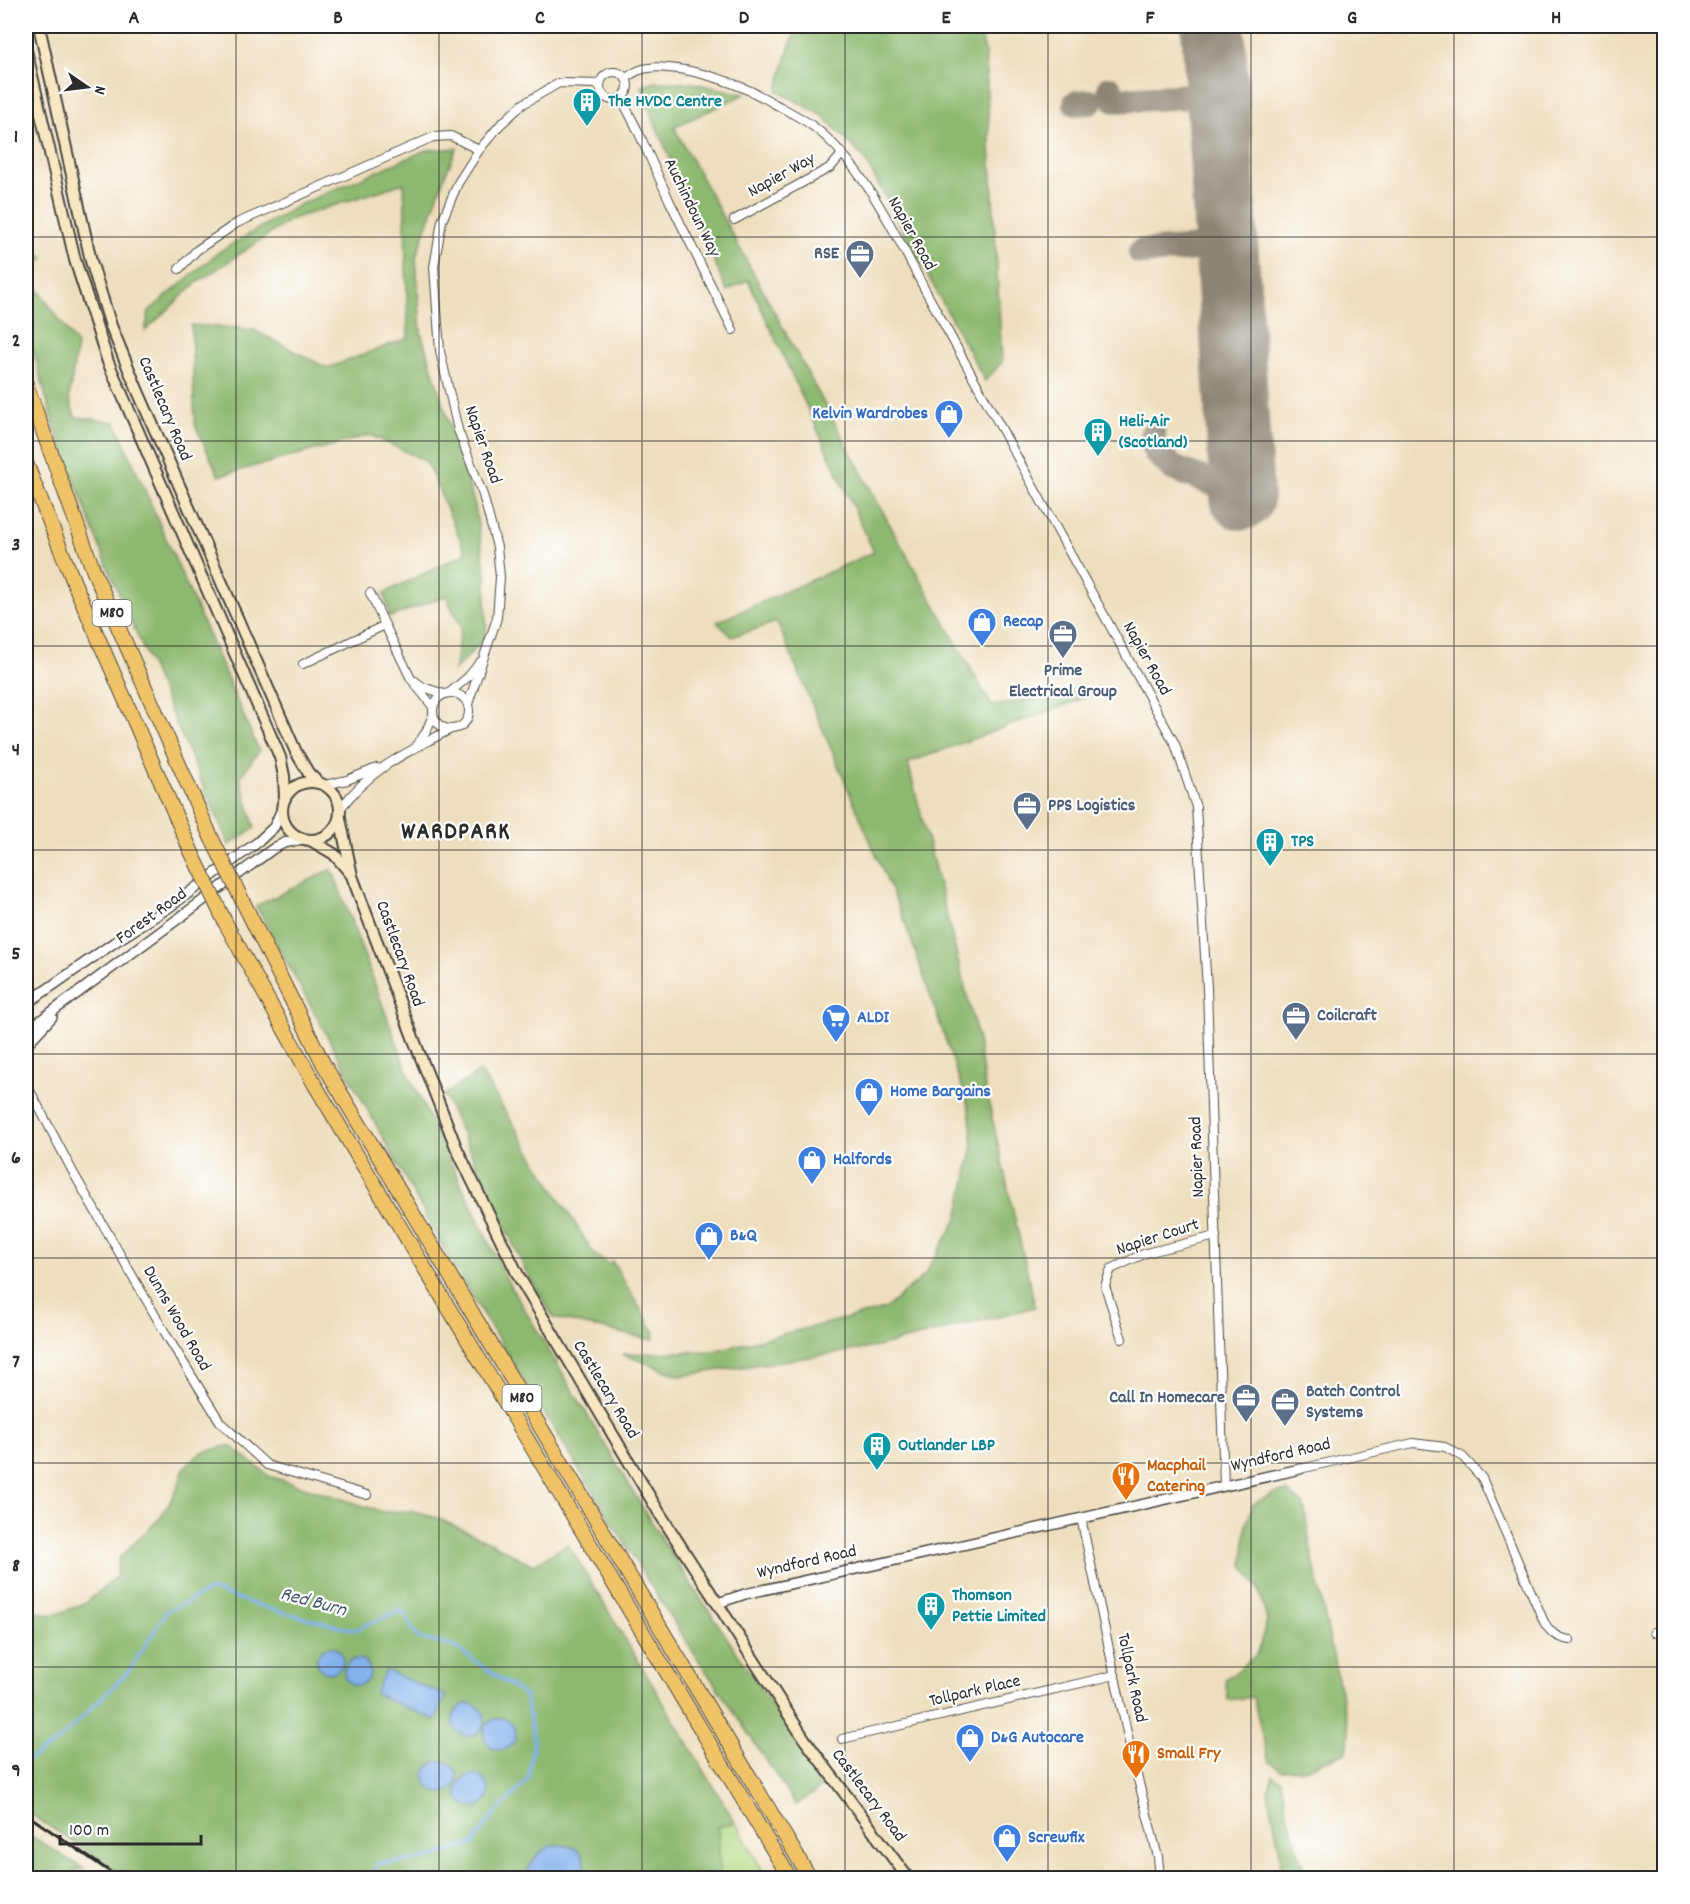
<svg xmlns="http://www.w3.org/2000/svg" width="1690" height="1904" font-family="Dekko,sans-serif">
  <style>
    .green { fill: #b3d983; stroke: #6f8257; stroke-width: 1.5 }
    .forest { fill: #8eb971; stroke: #5c724e; stroke-width: 1.5 }
    .water { fill: #82b1ec; stroke: #566e8c; stroke-width: 1.5 }
    .lines { fill: none; stroke-linecap: round; stroke-linejoin: round }
    .stream { stroke: #82b1ec; stroke-width: 3 }
    .taxiway { stroke: #8c8474; stroke-width: 26 }
    .runway { stroke: #8c8474; stroke-width: 64 }
    .minor-casing { stroke: #484641; stroke-width: 10 }
    .tertiary-casing { stroke: #484641; stroke-width: 12 }
    .secondary-casing { stroke: #484641; stroke-width: 14 }
    .motorway-casing { stroke: #484641; stroke-width: 16 }
    .minor { stroke: #fff; stroke-width: 8 }
    .tertiary { stroke: #fff; stroke-width: 9 }
    .secondary { stroke: #f9e7c3; stroke-width: 10 }
    .motorway { stroke: #f1c369; stroke-width: 14 }
    .rail { stroke: #2b2b2b; stroke-width: 3 }
    .motorway-bridge-casing { stroke: #484641; stroke-width: 16; stroke-linecap: butt }
    .motorway-bridge { stroke: #f1c369; stroke-width: 14 }
    .grid { fill: none; stroke: #2b2b2b; stroke-width: 1.5; stroke-opacity: 0.55 }
    .labels { text-anchor: middle; dominant-baseline: central; stroke-width: 4.5; stroke-linejoin: round; paint-order: stroke }
    .shield { fill: #fff; stroke: #6b6b6b; stroke-width: 1.5 }
    .shield-label { font-size: 16px; font-weight: bold; fill: #2b2b2b }
    .culture-label { font-size: 18px; font-weight: bold; fill: #0d838f; stroke: #fff; text-anchor: start }
    .street-label { font-size: 18px; fill: #2b2b2b; stroke: #fff }
    .service-label { font-size: 18px; font-weight: bold; fill: #4e5e75; stroke: #fff; text-anchor: start }
    .shop-label { font-size: 18px; font-weight: bold; fill: #366cbe; stroke: #fff; text-anchor: start }
    .food-label { font-size: 18px; font-weight: bold; fill: #c56008; stroke: #fff; text-anchor: start }
    .water-label { font-size: 20px; font-style: italic; fill: #495a6f; stroke: #fff }
    .district-label { font-size: 24px; font-weight: bold; letter-spacing: 1.5px; fill: #2b2b2b; stroke: #fff }
    .neatline { fill: none; stroke: #2b2b2b; stroke-width: 2 }
    .grid-label { font-size: 20px; text-anchor: middle; font-weight: bold; fill: #2b2b2b }
  </style>
  <rect width="100%" height="100%" fill="#fff"/>
  <filter id="ink" filterUnits="userSpaceOnUse"><feTurbulence type="fractalNoise" baseFrequency=".0167" numOctaves="2"/><feDisplacementMap in="SourceGraphic" scale="12" xChannelSelector="R" yChannelSelector="G"/><feConvolveMatrix kernelMatrix="1 2 1 2 8 2 1 2 1" color-interpolation-filters="sRGB"/></filter>
  <filter id="wash" filterUnits="userSpaceOnUse"><feTurbulence type="fractalNoise" baseFrequency=".008" numOctaves="4" result="noise"/><feDisplacementMap in="SourceGraphic" scale="24" xChannelSelector="R" yChannelSelector="G"/><feGaussianBlur stdDeviation="1.35" result="paint"/><feColorMatrix in="noise" values="0 0 0 0 0 0 0 0 0 0 0 0 0 0 0 0 0 1.4 0 .05"/><feComposite in="paint" operator="in"/></filter>
  <g filter="url(#wash)">
    <rect width="100%" height="100%" fill="#eedebd"/>
    <path class="green" d="M735,1822L767,1878H720L718,1827Z"/>
    <g class="forest">
      <path d="M798,26H979L985,52L1002,362L985,381L864,158L822,115L777,91L789,48Z"/>
      <path d="M656,82L693,83L745,94L674,127L896,536L992,706L1086,688L1092,695L908,763L977,1035L985,1087L1035,1307L877,1347L680,1376L622,1354L713,1351L885,1309L924,1276L958,1218L973,1145L969,1108L906,925L777,622L732,637L717,622L874,552L748,280L727,291L645,100L642,86Z"/>
      <path d="M457,148L445,175L416,257L421,333L475,506L486,574V637L454,671L461,627L446,596L390,617L384,593L466,553L426,461L370,435L219,476L195,425L191,325L252,329L327,368L408,338L404,183L292,219L195,284L145,331L149,311L220,251L301,204L426,150Z"/>
      <path d="M26,252L45,257L27,274L77,345L69,398L75,417L115,422L259,751L240,777L255,828L229,845L108,568L55,429L26,325Z"/>
      <path d="M332,869L408,1073L508,1282L662,1540L825,1785L796,1805L676,1626L455,1269L256,906Z"/>
      <path d="M480,1071L594,1254L610,1265L612,1261L655,1333L653,1340L554,1318L526,1272L444,1095Z"/>
      <path d="M230,1445L269,1476L383,1512L409,1511L437,1518L492,1543L533,1565L568,1544L735,1822L718,1827L720,1878H140L114,1869L26,1811V1610L55,1615L86,1603L116,1577L119,1558L161,1517L178,1488L183,1470L190,1462L203,1452Z"/>
      <path d="M1287,1491L1304,1505L1310,1545L1349,1732L1347,1752L1305,1769L1281,1770L1269,1762L1253,1697L1228,1700L1225,1679L1235,1673L1258,1653L1267,1620L1259,1590L1243,1565L1246,1525L1253,1504L1273,1494Z"/>
      <path d="M1273,1775L1281,1780L1285,1804L1306,1878H1279L1281,1858L1268,1791Z"/>
      <path d="M26,1833L84,1869L50,1878H26Z"/>
    </g>
    <g class="water">
      <circle cx="330" cy="1660" r="13"/>
      <circle cx="357" cy="1672" r="13"/>
      <path d="M385,1670L446,1696L435,1720L375,1694Z"/>
      <circle cx="469" cy="1720" r="16"/>
      <circle cx="500" cy="1734" r="16"/>
      <circle cx="441" cy="1777" r="16"/>
      <circle cx="473" cy="1791" r="16"/>
      <path d="M552,1845C576,1844 590,1851 583,1878H523L537,1855Z"/>
    </g>
    <g class="lines">
      <path class="stream" d="M26,1761L56,1743L129,1671L167,1611L211,1590L270,1609L354,1630L402,1610L418,1638L455,1647L525,1696L534,1739L528,1779L490,1820L473,1844L424,1859L376,1864L372,1878"/>
      <g class="taxiway">
        <path d="M1110,89L1112,96L1115,100L1217,95"/>
        <path d="M1076,103L1090,102"/>
        <path d="M1141,252L1227,246"/>
        <path d="M1153,434V446L1156,452L1173,468L1218,485L1241,483"/>
      </g>
      <path class="runway" d="M1213,26L1242,498"/>
    </g>
  </g>
  <g filter="url(#ink)">
    <g class="lines">
      <g class="minor-casing">
        <g id="minor">
          <circle cx="614" cy="86" r="14"/>
          <path d="M626,79C640,63 665,67 685,70C716,76 748,88 775,104C788,111 802,118 814,127C863,164 896,235 924,288L1175,744L1196,807L1207,989L1224,1486"/>
          <path d="M621,98L637,129L670,202L733,330"/>
          <path d="M734,220L831,167L842,154"/>
          <path d="M179,269L197,250L237,223L433,137L451,136L479,150"/>
          <path d="M370,593L385,625"/>
          <path d="M303,664L385,625L411,679L433,707"/>
          <path d="M415,681L423,687L444,694"/>
          <circle cx="451" cy="711" r="18"/>
          <path d="M449,693L468,677L480,662"/>
          <path d="M468,704L497,618L500,577L497,547L483,495L458,430L440,351L434,267L442,221L458,183L479,150L500,125L523,104L559,83L600,84"/>
          <path d="M417,745L426,732L433,715"/>
          <path d="M325,785L347,780L377,768"/>
          <path d="M340,809C372,767 406,753 451,729"/>
          <path d="M26,1083L74,1174L167,1336L221,1423L267,1465L367,1495"/>
          <path d="M1122,1339L1105,1286L1111,1269L1146,1253L1216,1236"/>
          <path d="M1300,1469L1413,1443L1445,1447L1463,1457L1482,1478L1544,1622C1551,1633 1556,1638 1570,1640"/>
          <path d="M1081,1518L1132,1756L1158,1857L1160,1878"/>
          <path d="M1654,1632L1664,1630"/>
          <path d="M842,1739L1115,1675"/>
        </g>
      </g>
      <g class="tertiary-casing">
        <g id="tertiary">
          <path d="M26,1004L115,942L168,908L258,842L274,827L282,809"/>
          <path d="M26,1031L274,848L284,843L302,839"/>
          <path d="M26,1045L52,1017"/>
          <path d="M718,1603L745,1594L1300,1469"/>
        </g>
      </g>
      <g class="secondary-casing">
        <g id="secondary">
          <path d="M39,26L91,261L111,326L137,389L296,752L309,774L319,783"/>
          <path d="M26,50L75,260L108,362L280,757L284,776L285,798"/>
          <circle cx="311" cy="811" r="29"/>
          <path d="M340,818L352,876L414,1040L456,1147L519,1277L660,1514L805,1740L908,1878"/>
          <path d="M312,841L334,854L350,873"/>
        </g>
      </g>
      <g class="motorway-casing">
        <g id="motorway">
          <path d="M26,384L94,572L211,837"/>
          <path d="M26,463L75,585L191,851"/>
          <path d="M247,910L324,1065L810,1878"/>
          <path d="M226,924L315,1085L790,1878"/>
        </g>
      </g>
      <use href="#minor" class="minor"/>
      <use href="#tertiary" class="tertiary"/>
      <use href="#secondary" class="secondary"/>
      <use href="#motorway" class="motorway"/>
      <path class="rail" d="M26,1814L119,1878"/>
      <g class="motorway-bridge-casing">
        <g id="motorway-bridge">
          <path d="M211,837L247,910"/>
          <path d="M191,851L226,924"/>
        </g>
      </g>
      <use href="#motorway-bridge" class="motorway-bridge"/>
    </g>
  </g>
  <path class="grid" d="M236,26V1878M439,26V1878M642,26V1878M845,26V1878M1048,26V1878M1251,26V1878M1454,26V1878M26,237H1664M26,441H1664M26,646H1664M26,850H1664M26,1054H1664M26,1258H1664M26,1463H1664M26,1667H1664"/>
  <defs>
    <g id="building-pin" transform="scale(1.5)"><path d="M0 17L-7.5 6A9.5 9.5 0 1 1 7.5 6Z" fill="#0f9aa8" stroke="#fff"/><path d="M-4-6H4V6H1V3H-1V6H-4ZM-2.5-4.3h1.7v1.8h-1.7ZM.8-4.3h1.7v1.8H.8ZM-2.5-1h1.7V.8h-1.7ZM.8-1h1.7V.8H.8Z" fill="#fff"/></g>
    <g id="office-pin" transform="scale(1.5)"><path d="M0 17L-7.5 6A9.5 9.5 0 1 1 7.5 6Z" fill="#5c6f8a" stroke="#fff"/><path d="M-6-3h4V-5.5h4V-3h4V5H-6ZM-1-4.5V-3h2v-1.5ZM-6 0V1H6V0Z" fill="#fff"/></g>
    <g id="shop-pin" transform="scale(1.5)"><path d="M0 17L-7.5 6A9.5 9.5 0 1 1 7.5 6Z" fill="#3f7fe0" stroke="#fff"/><path d="M-5-2.5h2.3a2.7 3.5 0 0 1 5.4 0H5L5.5 6h-11ZM-1.5-2.5h3a1.5 2.3 0 0 0-3 0Z" fill="#fff"/></g>
    <g id="supermarket-pin" transform="scale(1.5)"><path d="M0 17L-7.5 6A9.5 9.5 0 1 1 7.5 6Z" fill="#3f7fe0" stroke="#fff"/><path d="M-6-5.5h2.5l.6 2H6L4.5 2H-2.5L-4.4-4H-6ZM-1.5 3.2a1.3 1.3 0 1 0 .1 0ZM3 3.2a1.3 1.3 0 1 0 .1 0Z" fill="#fff"/></g>
    <g id="restaurant-pin" transform="scale(1.5)"><path d="M0 17L-7.5 6A9.5 9.5 0 1 1 7.5 6Z" fill="#e8710a" stroke="#fff"/><path d="M-5-6h1v4h1v-4h1v4h1v-4h1v5L-1.5 .5V6h-2V.5L-5-1ZM5-6V6H3V1.5H1.5Q1.5-4 5-6Z" fill="#fff"/></g>
  </defs>
  <g fill-rule="evenodd">
    <use href="#building-pin" x="587" y="102"/>
    <use href="#office-pin" x="860" y="254"/>
    <use href="#shop-pin" x="949" y="414"/>
    <use href="#building-pin" x="1098" y="432"/>
    <use href="#shop-pin" x="982" y="622"/>
    <use href="#office-pin" x="1063" y="634"/>
    <use href="#office-pin" x="1027" y="806"/>
    <use href="#building-pin" x="1270" y="842"/>
    <use href="#office-pin" x="1296" y="1016"/>
    <use href="#supermarket-pin" x="836" y="1018"/>
    <use href="#shop-pin" x="869" y="1092"/>
    <use href="#shop-pin" x="812" y="1160"/>
    <use href="#shop-pin" x="709" y="1236"/>
    <use href="#office-pin" x="1246" y="1398"/>
    <use href="#office-pin" x="1285" y="1402"/>
    <use href="#building-pin" x="877" y="1446"/>
    <use href="#restaurant-pin" x="1126" y="1476"/>
    <use href="#building-pin" x="931" y="1606"/>
    <use href="#shop-pin" x="970" y="1738"/>
    <use href="#restaurant-pin" x="1136" y="1754"/>
    <use href="#shop-pin" x="1007" y="1838"/>
  </g>
  <g class="labels">
    <g class="shield">
      <rect x="92.5" y="600" width="39" height="26" rx="4.5"/>
      <rect x="502.5" y="1385" width="39" height="26" rx="4.5"/>
    </g>
    <g class="shield-label">
      <text x="112" y="613">M80</text>
      <text x="522" y="1398">M80</text>
    </g>
    <g class="culture-label">
      <text x="608" y="102">The HVDC Centre</text>
      <text x="1119" y="422">Heli-Air<tspan x="1119" dy="21">(Scotland)</tspan></text>
      <text x="1291" y="842">TPS</text>
      <text x="898" y="1446">Outlander LBP</text>
      <text x="952" y="1596">Thomson<tspan x="952" dy="21">Pettie Limited</tspan></text>
    </g>
    <g class="street-label">
      <text transform="translate(782 176) rotate(-29)">Napier Way</text>
      <text transform="translate(691 208) rotate(64)">Auchindoun Way</text>
      <text transform="translate(911 234) rotate(61)">Napier Road</text>
      <text transform="translate(164 409) rotate(67)">Castlecary Road</text>
      <text transform="translate(482 445) rotate(71)">Napier Road</text>
      <text transform="translate(1146 659) rotate(61)">Napier Road</text>
      <text transform="translate(152 917) rotate(-36)">Forest Road</text>
      <text transform="translate(399 954) rotate(70)">Castlecary Road</text>
      <text transform="translate(1198 1157) rotate(-92)">Napier Road</text>
      <text transform="translate(1158 1238) rotate(-18)">Napier Court</text>
      <text transform="translate(176 1319) rotate(60)">Dunns Wood Road</text>
      <text transform="translate(605 1390) rotate(59)">Castlecary Road</text>
      <text transform="translate(1281 1456) rotate(-13)">Wyndford Road</text>
      <text transform="translate(807 1563) rotate(-13)">Wyndford Road</text>
      <text transform="translate(1131 1678) rotate(78)">Tollpark Road</text>
      <text transform="translate(975 1692) rotate(-13)">Tollpark Place</text>
      <text transform="translate(868 1796) rotate(53)">Castlecary Road</text>
    </g>
    <g class="service-label">
      <text x="839" y="254" text-anchor="end">RSE</text>
      <text x="1063" y="671" text-anchor="middle">Prime<tspan x="1063" dy="21">Electrical Group</tspan></text>
      <text x="1048" y="806">PPS Logistics</text>
      <text x="1317" y="1016">Coilcraft</text>
      <text x="1306" y="1392">Batch Control<tspan x="1306" dy="21">Systems</tspan></text>
      <text x="1225" y="1398" text-anchor="end">Call In Homecare</text>
    </g>
    <g class="shop-label">
      <text x="928" y="414" text-anchor="end">Kelvin Wardrobes</text>
      <text x="1003" y="622">Recap</text>
      <text x="857" y="1018">ALDI</text>
      <text x="890" y="1092">Home Bargains</text>
      <text x="833" y="1160">Halfords</text>
      <text x="730" y="1236">B&amp;Q</text>
      <text x="991" y="1738">D&amp;G Autocare</text>
      <text x="1028" y="1838">Screwfix</text>
    </g>
    <g class="food-label">
      <text x="1147" y="1466">Macphail<tspan x="1147" dy="21">Catering</tspan></text>
      <text x="1157" y="1754">Small Fry</text>
    </g>
    <g class="water-label">
      <text transform="translate(313 1603) rotate(15)">Red Burn</text>
    </g>
    <g class="district-label">
      <text x="456" y="833">WARDPARK</text>
    </g>
  </g>
  <rect width="1690" height="1904" fill="none" stroke="#fff" stroke-width="66"/>
  <g transform="translate(87 87) rotate(104)" stroke="#ffffff" stroke-width="4.5" paint-order="stroke">
  <path d="M0-4.5L10 22L0 15L-10 22Z" fill="#2b2b2b"/>
  <text y="-9" font-size="16" font-weight="bold" text-anchor="middle" fill="#2b2b2b">N</text>
  </g>
  <path d="M60 1835v9h141v-9" fill="none" stroke="#2b2b2b" stroke-width="3"/>
  <text x="69" y="1835" font-size="18" fill="#2b2b2b" stroke="#ffffff" stroke-width="4.5" paint-order="stroke">100 m</text>
  <rect x="33" y="33" width="1624" height="1838" class="neatline"/>
  <g class="grid-label">
    <text x="134" y="23">A</text>
    <text x="338" y="23">B</text>
    <text x="540" y="23">C</text>
    <text x="744" y="23">D</text>
    <text x="946" y="23">E</text>
    <text x="1150" y="23">F</text>
    <text x="1352" y="23">G</text>
    <text x="1556" y="23">H</text>
    <text x="16" y="142">1</text>
    <text x="16" y="346">2</text>
    <text x="16" y="550">3</text>
    <text x="16" y="755">4</text>
    <text x="16" y="959">5</text>
    <text x="16" y="1163">6</text>
    <text x="16" y="1367">7</text>
    <text x="16" y="1571">8</text>
    <text x="16" y="1776">9</text>
  </g>
</svg>
